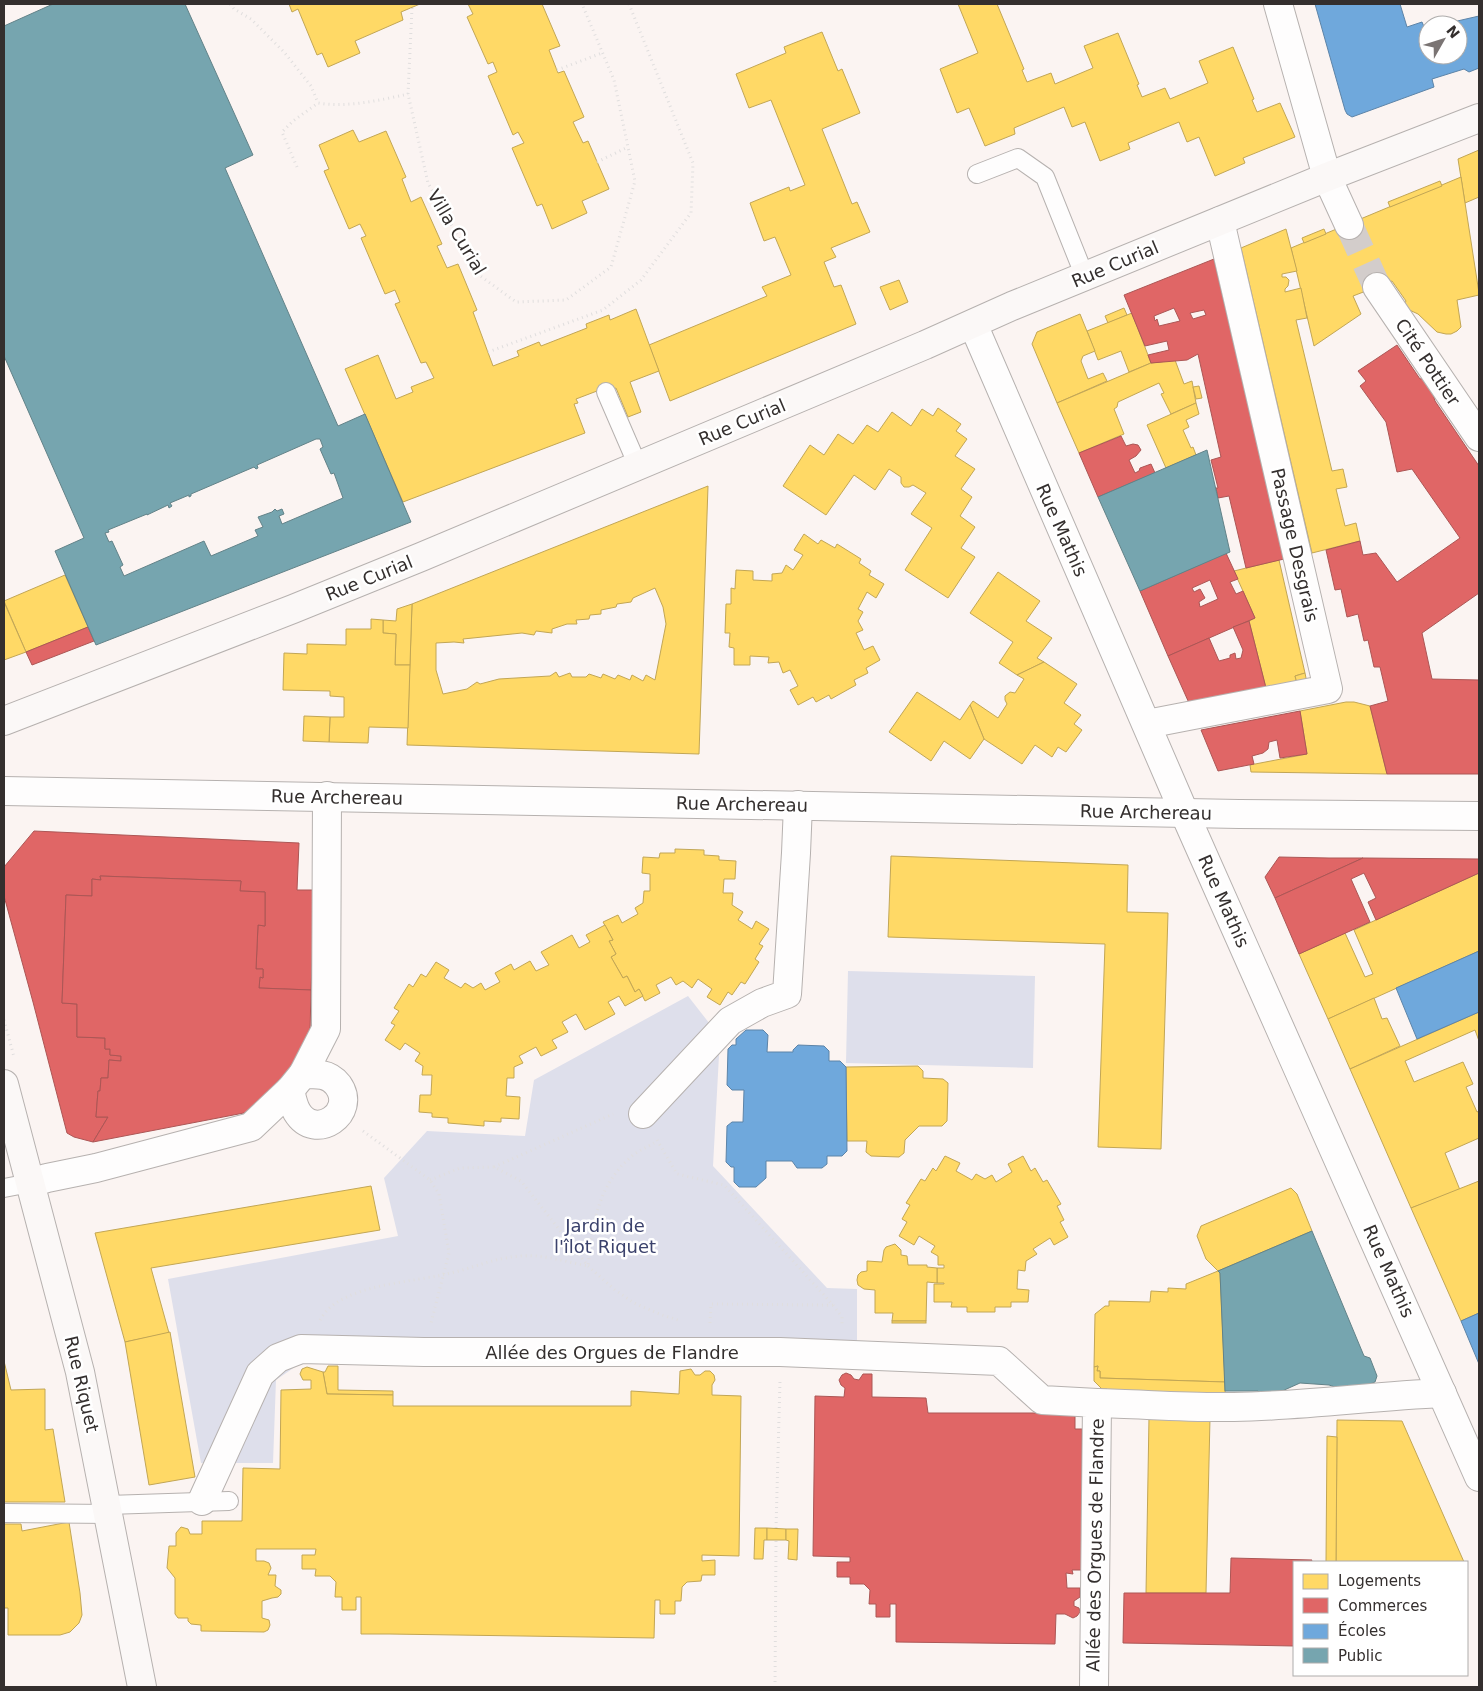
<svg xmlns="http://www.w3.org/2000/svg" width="1483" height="1691" font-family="'DejaVu Sans',sans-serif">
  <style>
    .green { fill: #dedfeb }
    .homes { fill: #ffd966; stroke: #c2a655; fill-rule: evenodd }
    .shops { fill: #e06666; stroke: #ac5655; fill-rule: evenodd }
    .schools { fill: #6fa8dc; stroke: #5d84a8 }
    .public { fill: #76a5af; stroke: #628288; fill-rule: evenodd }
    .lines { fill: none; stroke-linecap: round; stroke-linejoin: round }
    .street-tunnel { stroke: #d3cdcb; stroke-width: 28; stroke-dasharray: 28 14; stroke-linecap: butt }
    .lane-casing { stroke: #b6b1af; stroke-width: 20 }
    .street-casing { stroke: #b6b1af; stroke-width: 30 }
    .secondary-casing { stroke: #b6b1af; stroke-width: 30 }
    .path { stroke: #e0dede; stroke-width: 3; stroke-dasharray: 1 4; stroke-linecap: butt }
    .lane { stroke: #fefdfd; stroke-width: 18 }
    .street { stroke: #fefdfd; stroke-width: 28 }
    .secondary { stroke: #fbf8f7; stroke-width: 28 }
    .labels { text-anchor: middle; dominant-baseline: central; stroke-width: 5; stroke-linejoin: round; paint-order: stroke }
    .street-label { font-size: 18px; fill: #342f2e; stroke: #fff }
    .park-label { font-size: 18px; fill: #3b426c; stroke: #fff }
  </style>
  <rect width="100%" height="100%" fill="#fbf4f2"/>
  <g class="green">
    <path d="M848,971L1035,976L1033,1068L846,1063Z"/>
    <path d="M688,996L720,1037L713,1166L827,1288L857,1289V1346L305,1360L276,1380L273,1463H201L168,1279L398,1236L384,1178L427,1131L525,1136L534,1080Z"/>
  </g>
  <g class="homes">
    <path d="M289,4H420L401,12L403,20L355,41L360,53L328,67L322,53L317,55L298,9L292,12Z"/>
    <path d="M468,4H542L560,46L549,50L558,73L564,71L584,117L573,122L583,143L588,141L609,189L582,201L587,213L552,229L542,204L537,206L512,148L524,143L518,132L513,135L488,76L497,72L493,62L488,64L467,17L473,14Z"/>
    <path d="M958,4H997L1024,69L1022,70L1027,82L1051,73L1055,84L1093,68L1084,46L1118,33L1139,84L1137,85L1142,97L1165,88L1170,99L1208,83L1199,61L1233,47L1254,99L1252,100L1257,112L1280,103L1295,137L1243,158L1245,163L1215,176L1199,137L1187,142L1179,122L1128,143L1130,149L1100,161L1085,122L1072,127L1064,107L1014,128L1015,134L985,146L969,108L957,113L940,69L978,53Z"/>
    <path d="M822,32L838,71L842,69L860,113L822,129L852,204L857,202L870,232L831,248L836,257L824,262L834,287L841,285L856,324L670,401L649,345L767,296L762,287L791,275L775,237L764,241L750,203L789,187L790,191L805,185L771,100L749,108L736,74L786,53L784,47Z"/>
    <path d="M353,130L359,142L386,131L406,177L402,179L411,202L421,197L442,244L437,246L447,268L458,264L477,310L473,312L493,366L519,356L517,351L539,342L541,346L587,328L586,324L609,315L610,320L636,309L659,371L630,382L641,412L628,417L616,388L598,395L597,391L576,399L578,403L574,404L585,433L403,502L345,369L378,355L396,399L413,392L411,387L434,378L426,362L421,363L395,304L400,302L395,290L385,294L361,238L366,236L360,224L349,229L324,171L329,169L319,145Z"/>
    <path d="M1479,150V197L1465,203L1458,159Z"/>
    <path d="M1461,177L1479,293V295L1457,300L1461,327L1457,331L1451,334H1446L1437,332L1418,314L1403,307L1406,301L1392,281L1353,296L1361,314L1314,346L1291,248Z"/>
    <path d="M1440,181L1442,186L1390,207L1388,202Z"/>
    <path d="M1286,229L1297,271L1282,274V277H1286L1289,280L1288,286L1285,289V292L1301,288L1307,318L1296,320L1332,471L1343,469L1347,487L1336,489L1345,526L1356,523L1360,541L1312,553L1241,248Z"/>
    <path d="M1324,229L1326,234L1304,243L1302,238Z"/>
    <path d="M899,280L908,302L890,310L880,287Z"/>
    <path d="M1124,308L1127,315L1108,323L1105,316Z"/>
    <path d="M1132,313L1151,363L1129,372L1121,351L1098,360L1087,331Z"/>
    <path d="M1080,314L1095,351L1083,356L1081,361L1088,379L1103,373L1107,381L1057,403L1032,344L1037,332Z"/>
    <path d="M1175,360L1184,384L1192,381L1196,403L1171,414L1161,394L1164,393L1159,383L1118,402L1117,407L1114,409L1124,434L1079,453L1057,403L1151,363Z"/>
    <path d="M1199,386L1202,398L1196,399L1193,387Z"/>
    <path d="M1196,403L1199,414L1186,420L1189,427L1183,430L1191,448L1193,447L1196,455L1166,468L1147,425Z"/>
    <path d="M938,408L961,424L956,431L967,439L955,456L975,469L961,489L972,497L960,516L975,527L961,548L975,557L948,598L905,570L932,528L911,514L926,493L913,485L909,487H904L901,483V477L889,469L875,490L854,475L826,515L783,486L810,445L824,455L838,434L853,444L867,425L878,432L892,412L911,426L922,409L933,416Z"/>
    <path d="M708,486L699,754L407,745L412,604ZM655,588L663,607L666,624L655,680L646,675L643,681L632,675L630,680L618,675L615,679L603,674L601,678L589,674L586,677H572L570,673L559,677L556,672L550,676L499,679L480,684L477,682L467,689L443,694L436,670V643L454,642L464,643L463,639L522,633L534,635L536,631L552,633V629L567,624H577L576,620L589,619L590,615L601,614V610L616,607L617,604L631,602L633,598Z"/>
    <path d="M804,534L818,544L821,540L835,548L837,544L861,559L859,563L871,571L869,575L884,584L876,598L867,592L858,609L863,612L858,621L863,630L856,633L864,650L873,646L880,660L866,668L868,673L854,680L856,685L831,699L829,695L816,702L813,697L798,705L790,690L798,686L790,670L783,673L779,662L768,663L769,657L750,656V665H734V648L729,647L730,633H725L726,604H731V588L735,589L736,570L753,571V580L772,581V574L782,573L786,565L793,570L803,555L794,550Z"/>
    <path d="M1279,560L1305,673L1295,676L1297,683L1266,688L1249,621L1255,618L1234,571Z"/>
    <path d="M998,572L1040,601L1026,621L1052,638L1037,658L1044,662L1017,675L999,663L1013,642L970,613Z"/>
    <path d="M65,575L88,627L26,652L4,601Z"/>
    <path d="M4,602L26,652L4,660Z"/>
    <path d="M412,604L410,665H395L396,634L383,633V620L396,621L397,609Z"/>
    <path d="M371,619L383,620V633L396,634L395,665H410L408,728L369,727L368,743L329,742L330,717H344V697L330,696V691L283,690L284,653L307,654V644L346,645V629H371Z"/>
    <path d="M1044,662L1077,684L1064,703L1081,715L1074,724L1082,730L1066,752L1058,747L1052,757L1035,745L1022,764L984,739L970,705L973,701L998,718L1007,704L1005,700V696L1010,692L1015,693L1024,679L1017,675Z"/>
    <path d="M1305,673L1306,678L1303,681L1297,683L1295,676Z"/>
    <path d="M917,692L960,720L970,705L984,739L970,759L944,741L931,761L889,732Z"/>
    <path d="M1346,702H1354L1370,706L1387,774L1251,772L1250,765L1307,754L1300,711Z"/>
    <path d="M304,716L330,717L329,742L303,741Z"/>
    <path d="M675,849L704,850V855L719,856V860L736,861L735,879H724L723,893H733L732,905L743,912L738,920L752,929L756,921L769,929L759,944L763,946L755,959L759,962L745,984L741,982L732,995L728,992L720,1005L707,997L712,989L698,979L692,988L683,981L676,985L671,977L656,985L660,993L645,1001L639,989L635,992L627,976L623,978L611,957L616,954L609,941L613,940L603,922L618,915L622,923L638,914L635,908L643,903L644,891H650V874L642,873L643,857L659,858L660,853H675Z"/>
    <path d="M891,856L1128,865L1127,912L1168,913L1161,1149L1098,1147L1105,944L888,937Z"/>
    <path d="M1479,873V951L1328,1019L1299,954L1345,933L1365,977L1373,974L1354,930Z"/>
    <path d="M605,925L613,940L609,941L616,954L611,957L623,978L627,976L635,992L639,989L643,996L625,1006L619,996L608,1002L615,1014L585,1030L576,1014L562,1022L568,1032L552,1040L557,1048L541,1056L536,1047L519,1056L523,1063L514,1067V1078H507L506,1096L520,1097L519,1119L501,1118V1122L484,1121V1126L448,1123V1118L432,1117V1113L419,1112L420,1095H431L432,1075H422L423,1066L415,1061L420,1053L405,1043L400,1050L385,1040L395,1025L391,1023L399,1011L394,1008L409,984L413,987L421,974L426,977L436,962L449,970L444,978L461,988L465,983L473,988L481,983L485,990L500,982L495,973L511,964L514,970L530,961L536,971L549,965L541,952L572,935L579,948L590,942L586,935Z"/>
    <path d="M1374,998L1382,1019L1387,1018L1400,1046L1350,1069L1328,1019Z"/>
    <path d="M1479,1012V1041L1475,1030L1405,1061L1414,1082L1463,1062L1473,1084L1466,1087L1477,1112L1479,1111V1138L1445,1153L1460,1190L1411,1208L1350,1069Z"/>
    <path d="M918,1066L923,1071V1078L943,1079L948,1083L947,1121L942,1126H919L905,1140L904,1153L899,1157L871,1156L866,1152L867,1141H847L846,1067Z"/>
    <path d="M945,1156L960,1163L956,1171L972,1180L976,1174L985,1179L992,1175L996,1182L1012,1172L1008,1164L1023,1156L1031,1171L1035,1168L1043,1182L1047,1180L1061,1204L1057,1206L1064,1220L1060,1222L1068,1237L1054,1245L1050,1238L1033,1249L1037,1254L1026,1261L1025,1271L1018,1270L1017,1289L1029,1290L1028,1302H1011V1307H995V1312H967V1307H951L952,1302H934V1284H944V1283H937V1268H944V1265H938V1256L931,1252L935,1246L919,1236L914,1245L899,1236L907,1222L902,1219L910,1205L906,1203L921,1179L925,1181L933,1168L936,1171Z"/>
    <path d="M1479,1181V1313L1461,1321L1411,1208Z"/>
    <path d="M371,1186L380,1230L151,1268L169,1333L125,1342L95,1233Z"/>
    <path d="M1291,1188L1297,1194L1312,1231L1218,1271L1206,1259L1197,1236L1201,1226Z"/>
    <path d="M895,1244L901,1250V1255L907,1256L908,1265H927V1267L937,1268V1283L927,1282L926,1321H892L893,1313H875V1290L864,1289L858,1285L857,1280L858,1275L861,1272L867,1271V1261L882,1262L884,1250L886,1247Z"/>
    <path d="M1218,1271L1220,1273L1225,1382L1100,1378V1371H1097L1098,1366L1094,1367L1095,1314L1105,1306H1109V1301L1150,1302L1151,1291L1168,1292V1288L1186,1289V1284Z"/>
    <rect x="892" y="1321" width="34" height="2"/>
    <path d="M170,1332L195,1477L149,1485L125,1342Z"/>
    <path d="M4,1361L11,1390L45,1389V1430L53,1429L65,1502H4Z"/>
    <path d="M328,1366H338V1390L393,1391V1395L327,1394L323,1372H325Z"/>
    <path d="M1098,1366L1097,1371H1100V1378L1225,1382V1395L1107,1393V1389H1102L1094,1381V1367Z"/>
    <path d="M307,1367L323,1372L327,1394L393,1395V1406H631V1391L679,1394L680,1371L691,1369L695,1375H700L705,1371H710L714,1375L715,1380L712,1385V1395L741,1396L739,1556L702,1555V1561L715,1560V1575H702L701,1581L687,1582L682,1587L681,1601H675V1614H660V1600H655L654,1638L389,1634H361V1597H356V1610H342V1597H335L336,1582L330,1576H315L316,1569H302V1555H315L316,1549H256V1561H264L269,1563L271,1568L268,1575H276L275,1586L281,1590V1594L278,1597L272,1598L262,1601V1618L269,1620L270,1625L268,1630L264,1632L201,1631V1625L191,1624L188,1621V1618H178L175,1614V1578L167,1568L169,1546H176V1533L181,1527L188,1529L190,1534H202V1521H242L243,1468L280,1469L281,1390L311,1389V1380H303L300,1374L302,1369Z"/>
    <path d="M1149,1417L1210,1418L1206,1593H1146Z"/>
    <path d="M1337,1420L1402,1421L1464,1562H1336Z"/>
    <path d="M1327,1436L1337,1437L1336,1562H1326Z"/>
    <path d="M69,1522L80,1593L82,1615L79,1623L70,1632L60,1635H8V1608H4V1524H21L22,1531Z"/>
    <path d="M755,1528H767V1540H764L763,1559H754Z"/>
    <path d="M767,1528L786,1529V1540H767Z"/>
    <path d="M786,1529H798L797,1560L788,1559L789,1541L786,1540Z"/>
  </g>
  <g class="shops">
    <path d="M1214,259L1284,559L1246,568L1229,496L1218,498L1216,488H1218L1211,460L1221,457L1198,354L1187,360L1151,363L1148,355L1169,350L1167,341L1145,346L1124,295ZM1174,308L1180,321L1159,326L1157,319L1155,321L1154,316ZM1204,310L1206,315L1193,319L1190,313Z"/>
    <path d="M1397,345L1420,379L1428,377L1435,401L1479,466V593L1422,633L1432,679L1479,680V774H1387L1370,706L1388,701L1380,667H1374L1368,640L1364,641L1358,614L1347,617L1341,589L1335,590L1326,550L1360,541L1363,555L1376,553L1397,582L1460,538L1412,469L1397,472L1386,422L1360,386L1366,381L1358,371Z"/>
    <path d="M1121,436L1126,446L1133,444L1138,445L1141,450L1136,456L1129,460L1135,473L1139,471L1140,468L1151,464L1155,473L1098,497L1079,453Z"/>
    <path d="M1226,553L1238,579L1230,582L1236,594L1243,591L1255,618L1168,656L1140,591ZM1210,580L1218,599L1200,607L1199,602L1205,598L1200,589L1194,592L1192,588Z"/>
    <path d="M1249,621L1266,688L1189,703L1168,656L1209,638L1219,661L1230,658V655L1235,653L1236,659L1241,658L1243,650L1233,627Z"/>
    <path d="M88,627L94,641L32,665L26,652Z"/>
    <path d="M1300,711L1307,754L1280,758L1277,740L1269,742L1268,749L1263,753L1252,756L1254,764L1218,771L1201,730Z"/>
    <path d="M34,831L299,843L297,890H315L311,990L259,988L260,977L263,978V969H256L258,925L265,926V892L240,891L241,881L100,876L101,880L92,879V896L66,895L62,1003L77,1004V1037L105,1038V1049H110V1055L121,1056V1061L109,1060L108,1078H101L100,1091H98L96,1117H108L93,1142L74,1137L67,1133L33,1002L4,896V867Z"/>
    <path d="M1279,857L1329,858H1363L1275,898L1265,877Z"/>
    <path d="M1363,858L1479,859V873L1376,920L1368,902L1376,898L1364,873L1351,879L1370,922L1299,954L1275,898Z"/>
    <path d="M100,876L241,881L240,891L265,892V926L258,925L256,969H263V978L260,977L259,988L311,990L310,1033L303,1054L258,1105L249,1112L93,1142L108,1117H96L98,1091H100L101,1078H108L109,1060L121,1061V1056L110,1055V1049H105V1038L77,1037V1004L62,1003L66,895L92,896V879L101,880Z"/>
    <path d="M846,1373L851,1375L854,1379L859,1380L863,1374H872V1397L926,1398L928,1413H1075V1429H1082V1480H1084L1083,1570H1072L1073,1574L1066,1573L1067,1588H1080V1597L1074,1601V1606L1079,1608L1080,1612L1077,1616L1073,1618L1065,1614H1056L1055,1644L896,1642V1604H890V1617H876V1604H869L870,1590L864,1584H850V1577H837V1562H850V1557L813,1556L815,1396L844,1397L845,1388L841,1385L839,1380L842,1375Z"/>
    <path d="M1231,1558L1312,1560L1311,1562H1294V1646L1123,1643L1124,1593H1230Z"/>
  </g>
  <g class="schools">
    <path d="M1315,4H1400L1407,27L1422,22L1425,29L1428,28V55H1458V25H1440L1479,16V68L1469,72L1464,69L1432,79L1434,87L1352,117L1347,114L1345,110Z"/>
    <path d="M1479,951V1012L1417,1039L1396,988Z"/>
    <path d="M746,1030H763L768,1035L767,1052H793V1050L798,1045L824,1046L829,1051V1061H840L846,1067L847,1151L842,1156H827V1164L822,1168H797L792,1161H766V1178L756,1187H739L734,1182V1167H731L726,1162L727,1126L732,1122H743L744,1090H732L727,1085L728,1049L732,1045H736V1039Z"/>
    <path d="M1479,1313V1364L1461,1321Z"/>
  </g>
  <g class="public">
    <path d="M53,4H185L253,155L225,168L338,426L365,414L411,522L96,645L55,551L84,538L4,356V26ZM316,439H320L323,447L320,449L331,474L334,473L343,498L282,524L279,516L284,514L282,509L277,511L275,509L272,512L258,517L263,527L255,530L258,536L251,539L211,556L204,541L124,576L120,567L123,565L112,541L109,542L105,533L109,532L108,530L147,514V515L168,505L169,508L172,506L170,503L189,495V497L191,496V494L254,467L256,469L258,468L257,465Z"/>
    <path d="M1207,450L1230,552L1140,591L1098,497Z"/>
    <path d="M1312,1231L1364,1356L1370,1358L1377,1376L1375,1382L1359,1388L1341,1389L1329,1385L1300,1383L1262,1400L1258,1391H1225L1220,1273L1218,1271Z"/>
  </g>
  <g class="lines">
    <path class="street-tunnel" d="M1349,225L1377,287"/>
    <g class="lane-casing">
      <g id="lane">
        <path d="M977,174L1018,158L1045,177L1085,277"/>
        <path d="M606,392L638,466"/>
        <path d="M4,1188L30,1183"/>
        <path d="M108,1505L229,1501"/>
        <path d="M4,1513L110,1514"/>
      </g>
    </g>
    <g class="street-casing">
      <g id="street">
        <path d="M1278,4L1327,177L1349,225"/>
        <path d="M1377,287L1479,437"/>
        <path d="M973,324L1184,812L1479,1477"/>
        <path d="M1147,724L1328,689L1220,221"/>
        <path d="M4,791L1239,814L1479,816"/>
        <path d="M290,1090C292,1098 293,1105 297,1112C315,1142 358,1113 338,1085C334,1080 328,1076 322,1075C316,1074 309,1074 303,1074"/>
        <path d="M643,1114L730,1021L762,1003L787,994L796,853L798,805"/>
        <path d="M30,1183L47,1178L96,1168L251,1127L290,1090L303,1074L326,1029L327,796"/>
        <path d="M1097,1403C1142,1404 1188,1408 1234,1407C1303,1406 1373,1396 1442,1393"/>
        <path d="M202,1501L260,1374L278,1358L301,1349L424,1352H780L999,1361L1042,1400L1097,1403L1094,1687"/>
      </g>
    </g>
    <g class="secondary-casing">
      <g id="secondary">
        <path d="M4,721L293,609L421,557L925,345L1012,306L1327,177L1479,118"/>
        <path d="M4,1084L80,1372L142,1687"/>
      </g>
    </g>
    <g class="path">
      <path d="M230,4L234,9L251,19L284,52L311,86L318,103"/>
      <path d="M412,8L408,94L428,183L479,275L516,302L566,300L611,267L635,181L614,80L582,4"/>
      <path d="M557,70L602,53"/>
      <path d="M597,162L628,147"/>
      <path d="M297,167L282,132L293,121L318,103C346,108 381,100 408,94"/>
      <path d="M488,352L603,310L641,280L691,213L693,163L629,4"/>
      <path d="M4,1020L14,1057"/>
      <path d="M363,1131L430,1180L439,1194L449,1253L431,1323"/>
      <path d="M657,1140L677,1174L724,1185L833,1305L842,1317V1326"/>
      <path d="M494,1167L613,1114"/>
      <path d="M430,1180L460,1168L494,1167L521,1181L588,1266L615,1290L634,1303L662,1315L678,1320"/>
      <path d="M320,1320C326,1309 337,1301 349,1296C375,1284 413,1281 442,1275C468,1270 493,1258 520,1256C543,1254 566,1262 588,1266C593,1224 597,1186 631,1157C637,1151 646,1148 654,1143"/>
      <path d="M710,1323L711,1304L833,1305"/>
      <path d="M776,1528L780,1381"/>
      <path d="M775,1687L776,1541"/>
    </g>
    <use href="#lane" class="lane"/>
    <use href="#street" class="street"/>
    <use href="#secondary" class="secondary"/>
  </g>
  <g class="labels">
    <g class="street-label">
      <text transform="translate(457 232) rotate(59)">Villa Curial</text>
      <text transform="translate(1115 264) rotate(-23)">Rue Curial</text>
      <text transform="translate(1428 362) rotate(56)">Cité Pottier</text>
      <text transform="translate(742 422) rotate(-23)">Rue Curial</text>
      <text transform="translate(1062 530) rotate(66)">Rue Mathis</text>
      <text transform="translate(1295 545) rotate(77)">Passage Desgrais</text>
      <text transform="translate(369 578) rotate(-22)">Rue Curial</text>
      <text transform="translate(337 797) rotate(1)">Rue Archereau</text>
      <text transform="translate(742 804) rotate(1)">Rue Archereau</text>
      <text transform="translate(1146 812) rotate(1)">Rue Archereau</text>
      <text transform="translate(1224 901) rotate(66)">Rue Mathis</text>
      <text transform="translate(1389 1271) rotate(66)">Rue Mathis</text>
      <text x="612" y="1352">Allée des Orgues de Flandre</text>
      <text transform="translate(82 1384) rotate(77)">Rue Riquet</text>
      <text transform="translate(1095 1545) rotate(-89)">Allée des Orgues de Flandre</text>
    </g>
    <g class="park-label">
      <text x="605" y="1225">Jardin de<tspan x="605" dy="21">l'îlot Riquet</tspan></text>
    </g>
  </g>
  <rect width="1483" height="1691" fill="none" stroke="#342f2e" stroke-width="10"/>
  <rect x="1293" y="1561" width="175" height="115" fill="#ffffff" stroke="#aeacab"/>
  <rect x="1303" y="1574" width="25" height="15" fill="#ffd966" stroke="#aeacab"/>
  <text x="1338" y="1586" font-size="15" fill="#342f2e">Logements</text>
  <rect x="1303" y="1598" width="25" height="15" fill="#e06666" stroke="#aeacab"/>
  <text x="1338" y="1611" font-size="15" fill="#342f2e">Commerces</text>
  <rect x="1303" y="1624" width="25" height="15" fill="#6fa8dc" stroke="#aeacab"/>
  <text x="1338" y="1636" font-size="15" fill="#342f2e">Écoles</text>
  <rect x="1303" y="1648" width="25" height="15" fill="#76a5af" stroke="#aeacab"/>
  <text x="1338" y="1661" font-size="15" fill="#342f2e">Public</text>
  <g transform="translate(1443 40) rotate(51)"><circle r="24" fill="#ffffff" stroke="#aeacab"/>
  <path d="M0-4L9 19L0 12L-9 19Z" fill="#7a7473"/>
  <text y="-8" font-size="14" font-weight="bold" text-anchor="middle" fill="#342f2e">N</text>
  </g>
</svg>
